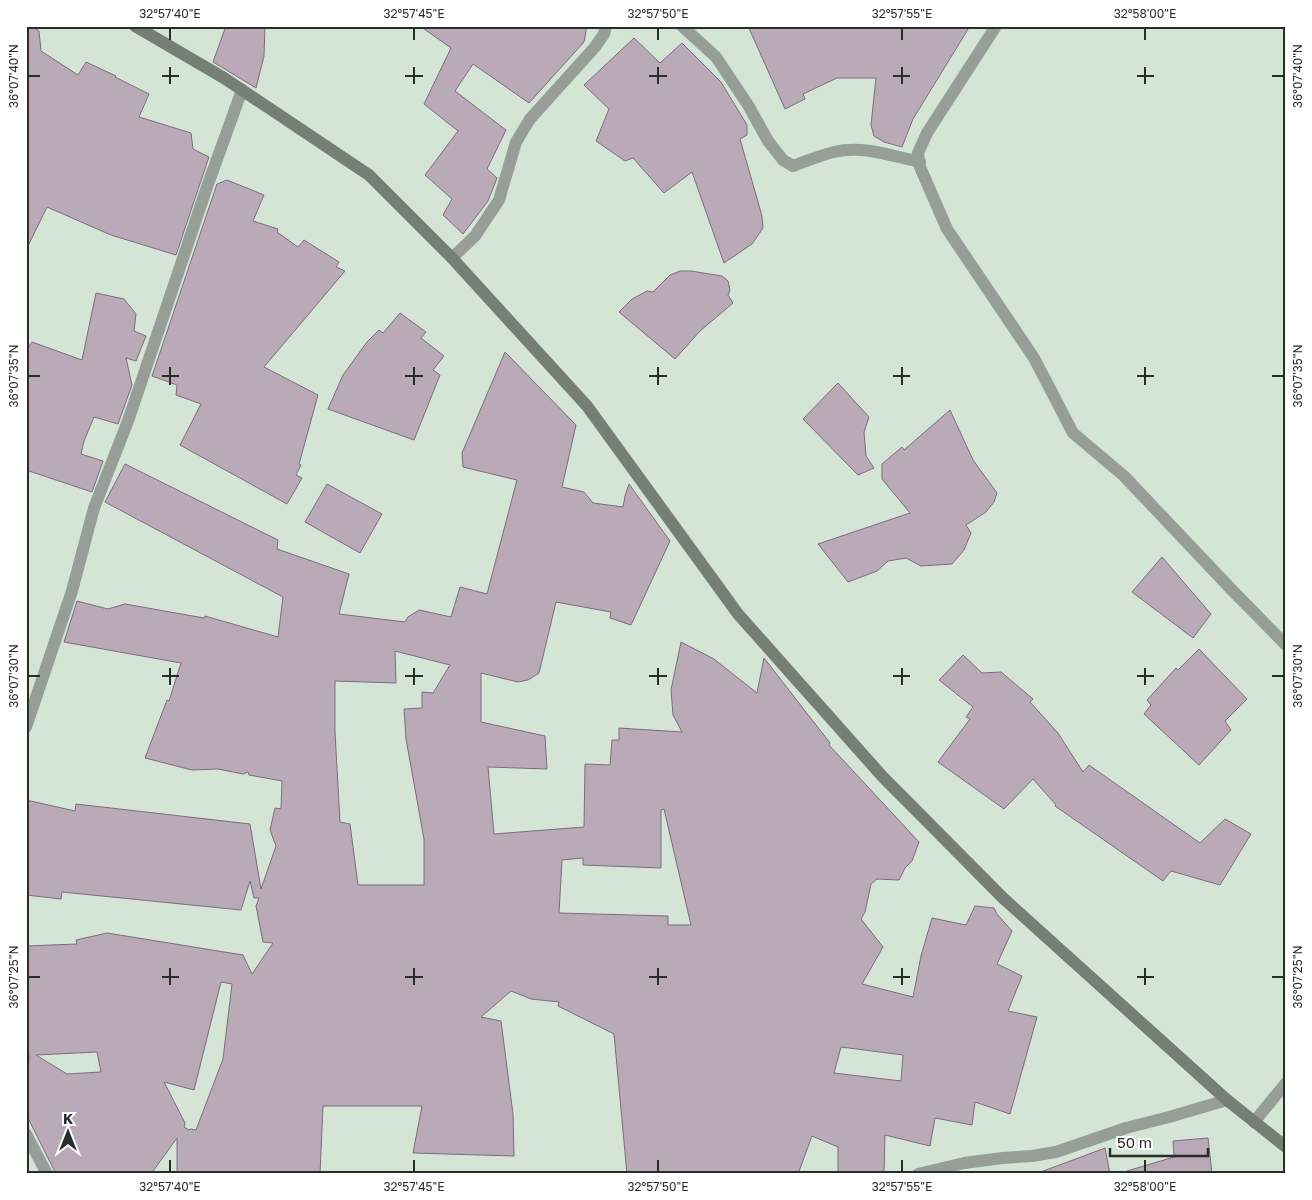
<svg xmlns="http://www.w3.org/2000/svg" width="1312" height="1200" font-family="'Golos Text',sans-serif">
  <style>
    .building { fill: #baaab8; stroke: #7b6d7a; fill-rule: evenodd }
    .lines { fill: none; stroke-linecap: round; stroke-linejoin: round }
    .street { stroke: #979e98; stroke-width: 12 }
    .secondary { stroke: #757f76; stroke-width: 12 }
    .ticks { fill: none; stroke: #272d28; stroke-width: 2 }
    .neatline { fill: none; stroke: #272d28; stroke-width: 2 }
    .ticks-label { font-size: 12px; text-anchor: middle; fill: #272d28 }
  </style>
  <rect width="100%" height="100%" fill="#d4e5d6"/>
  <g class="building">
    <path d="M26,26H31L39,31L41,51L78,75L86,62L116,76L115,77L149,94L139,117L191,133L193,149L209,157L176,255L111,235L47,207L26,250Z"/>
    <path d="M226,26H265L264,56L256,88L213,62Z"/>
    <path d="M420,26H587L584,42L529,103L473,64L455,91L506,130L487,169L497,178L488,201L463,234L443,215L452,199L425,175L458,131L424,104L451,48Z"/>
    <path d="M748,26H970L913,119L902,147L884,142L874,136L871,125L876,78H837L803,94L805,99L785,109Z"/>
    <path d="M634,38L660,63L682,43L721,82L747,125V135L740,139L762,216L763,228L752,244L724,263L692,172L664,193L633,158L625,161L596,141L609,109L584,85Z"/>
    <path d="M227,180L264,195L253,221L278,229L277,232L298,247L304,240L339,262L336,267L345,271L264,367L318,395L299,464L301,465L296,475L302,478L287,504L180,445L201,404L176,395L177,385L152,376L217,184Z"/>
    <path d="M680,271H691L722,276L728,281L730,290L728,295L733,303L700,331L675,359L619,312L632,299L647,291L653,292L670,275Z"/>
    <path d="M96,293L124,299L136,314L134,331L146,336L136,361L126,358L132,385L118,424L94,417L84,441L81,454L103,461L92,492L26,470V351L32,342L82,360Z"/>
    <path d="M400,313L426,332L421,338L444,356L433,370L440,375L414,440L328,409L343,375L367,342L379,330L383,333Z"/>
    <path d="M505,352L576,425L562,487L584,492L593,503L623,507L625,496L629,484L670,541L631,625L610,618L611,612L556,602L539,673L528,680L518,682L481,673V722L545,736L547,769L488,767L494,834L584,827L585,764L610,765L612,740H619V728L682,732L673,715L671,690L681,642L714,659L757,693L764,658L830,743L829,745L919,842L912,861L905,868L899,880L877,879L871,884L865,912L861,919L883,947L862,984L913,997L921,956L932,918L966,925L975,906L994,908L997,914L1012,931L997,964L1022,976L1008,1011L1037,1017L1010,1114L975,1102L972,1125L935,1118L930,1146L885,1135L884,1174H838V1147L812,1136L798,1174H627L614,1034L558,1006L559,1002L531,999L511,991L481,1017L501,1021L513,1114L514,1156L413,1153L422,1106H323L320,1174H177V1138L151,1174H56L26,1114L29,1055H26V946L77,944L76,940L107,933L243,955L252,974L273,943L263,942L256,906L259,898H254L250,881L241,910L62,892L61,899L26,895V800L75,811L76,804L250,824L261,889L276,846L270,830L275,808L281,809L282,781L249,775L248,772L243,774L218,769L192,770L145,758L167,700L169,701L181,663L64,642L77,601L108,609L125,604L204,618L205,616L278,637L283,597L105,502L125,464L278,540L277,549L349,574L339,614L405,622L408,617L419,610L451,617L460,587L487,594L517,480L463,467L462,453ZM395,651L450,665L433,693L422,692V708L404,709L406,739L424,839V885H358L350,824L340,822L335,732V681L396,683ZM664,809L691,925H668V916L559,913L562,860L583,858V865L661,868V810ZM221,982L232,984L223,1059L196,1130L190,1129L189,1130L184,1127L185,1123L164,1082L194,1090ZM841,1047L903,1055L901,1081L834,1073ZM97,1052L101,1072L67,1074L36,1055Z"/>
    <path d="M838,383L869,417L864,432L866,456L874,468L858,475L803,419Z"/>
    <path d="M950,410L973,460L997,493L994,502L986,512L966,525L971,533L964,550L952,564L921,566L906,558L888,561L877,571L848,582L818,544L910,513L882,479V464L902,447L904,450Z"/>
    <path d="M327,484L382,514L360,553L305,522Z"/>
    <path d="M1162,557L1211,614L1193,638L1132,592Z"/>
    <path d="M1199,649L1247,699L1225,721L1231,730L1199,765L1144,714L1151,705L1147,700L1176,668L1178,670Z"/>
    <path d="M963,655L982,673L1001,672L1033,699L1030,702L1058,733L1083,772L1089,765L1200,843L1225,819L1251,834L1220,885L1171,871L1163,881L1055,806L1056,805L1033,779L1004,809L938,762L970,719L966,717L973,707L939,680Z"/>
    <path d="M1208,1138L1212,1174H1128L1127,1171L1174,1157L1173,1141Z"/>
    <path d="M1105,1148L1110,1174H1038V1173Z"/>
  </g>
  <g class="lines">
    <g class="street">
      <path d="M682,26L716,57L748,105L768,141L783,160L793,166C807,161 821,155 834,152C863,145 892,156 920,162"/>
      <path d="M996,26L927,133L918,153L920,167L947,229L1034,358L1073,433L1124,476L1231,589L1286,645"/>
      <path d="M452,258L475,236L499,200L516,142L530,119L595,47L604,34L606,26"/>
      <path d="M26,727L72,591L94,508L128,421L207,187L242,90"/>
      <path d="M1254,1122L1286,1083"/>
      <path d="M26,1134L47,1174"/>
      <path d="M918,1174L964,1163L1003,1158L1032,1156L1056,1152L1126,1128L1169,1117L1227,1100"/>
    </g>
    <path class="secondary" d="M135,26L224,78L369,175L452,258L587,406L738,614L882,776L1003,898L1227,1100L1286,1147"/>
  </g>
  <path class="ticks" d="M170,28V40M414,28V40M658,28V40M902,28V40M1145,28V40M170,67V84M414,67V84M658,67V84M902,67V84M1145,67V84M28,76H40M162,76H179M405,76H423M649,76H667M893,76H910M1137,76H1154M1272,76H1284M170,367V385M414,367V385M658,367V385M902,367V385M1145,367V385M28,376H40M162,376H179M405,376H423M649,376H667M893,376H910M1137,376H1154M1272,376H1284M170,668V685M414,668V685M658,668V685M902,668V685M1145,668V685M28,676H40M162,676H179M405,676H423M649,676H667M893,676H910M1137,676H1154M1272,676H1284M170,968V985M414,968V985M658,968V985M902,968V985M1145,968V985M28,977H40M162,977H179M405,977H423M649,977H667M893,977H910M1137,977H1154M1272,977H1284M170,1160V1172M414,1160V1172M658,1160V1172M902,1160V1172M1145,1160V1172"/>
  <rect width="1312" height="1200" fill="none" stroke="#ffffff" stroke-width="55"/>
  <g transform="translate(68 1132)" stroke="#ffffff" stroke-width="4" paint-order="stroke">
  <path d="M0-4L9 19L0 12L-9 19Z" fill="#272d28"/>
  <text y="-8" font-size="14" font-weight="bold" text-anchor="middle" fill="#272d28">K</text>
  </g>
  <path d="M1110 1148v8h98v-8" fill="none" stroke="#272d28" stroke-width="2.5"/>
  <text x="1117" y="1148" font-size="15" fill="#272d28" stroke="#ffffff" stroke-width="4" paint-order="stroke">50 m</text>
  <rect x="28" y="28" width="1256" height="1144" class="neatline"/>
  <g class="ticks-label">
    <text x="170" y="18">32°57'40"E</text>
    <text x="414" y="18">32°57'45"E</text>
    <text x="658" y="18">32°57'50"E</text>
    <text x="902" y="18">32°57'55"E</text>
    <text x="1145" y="18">32°58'00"E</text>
    <text transform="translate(14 76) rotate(-90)" y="4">36°07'40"N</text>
    <text transform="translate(1298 76) rotate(-90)" y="4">36°07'40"N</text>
    <text transform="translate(14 376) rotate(-90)" y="4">36°07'35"N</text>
    <text transform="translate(1298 376) rotate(-90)" y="4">36°07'35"N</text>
    <text transform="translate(14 676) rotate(-90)" y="4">36°07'30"N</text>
    <text transform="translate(1298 676) rotate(-90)" y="4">36°07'30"N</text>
    <text transform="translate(14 977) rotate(-90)" y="4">36°07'25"N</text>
    <text transform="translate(1298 977) rotate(-90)" y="4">36°07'25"N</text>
    <text x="170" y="1191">32°57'40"E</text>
    <text x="414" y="1191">32°57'45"E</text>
    <text x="658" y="1191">32°57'50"E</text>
    <text x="902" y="1191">32°57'55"E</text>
    <text x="1145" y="1191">32°58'00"E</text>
  </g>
</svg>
